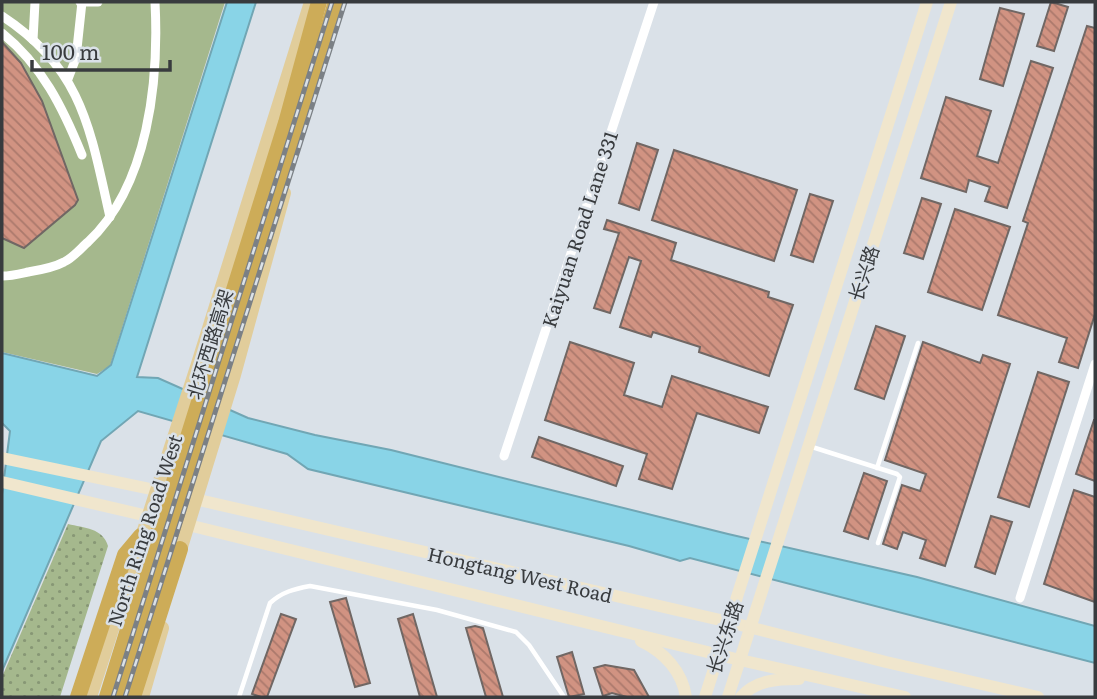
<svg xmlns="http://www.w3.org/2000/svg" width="1097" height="699" font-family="Literata,'Noto Sans SC',serif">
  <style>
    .grass { fill: url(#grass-dots) }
    .pitch { fill: #a5b88d }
    .water { fill: #89d4e7; stroke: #71a6b4; stroke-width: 2 }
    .building { fill: url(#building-back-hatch); stroke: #706764; stroke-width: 2 }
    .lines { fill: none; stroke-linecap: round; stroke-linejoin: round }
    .lane { stroke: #fff; stroke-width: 4.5 }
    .street { stroke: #fff; stroke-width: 9 }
    .secondary { stroke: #f0e6cd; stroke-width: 12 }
    .primary { stroke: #e1cd9b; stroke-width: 14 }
    .highway { stroke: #cdac58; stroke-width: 16 }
    .rail-casing { stroke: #7b8085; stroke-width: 5 }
    .rail { stroke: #dae1e8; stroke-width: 2.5; stroke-dasharray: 8; stroke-linecap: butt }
    .labels { text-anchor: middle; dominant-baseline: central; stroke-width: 5; stroke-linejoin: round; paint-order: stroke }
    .street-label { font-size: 19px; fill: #383b3e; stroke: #dae1e8 }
  </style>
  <defs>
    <pattern id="grass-dots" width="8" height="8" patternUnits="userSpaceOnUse" patternTransform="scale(1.75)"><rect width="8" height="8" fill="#a5b88d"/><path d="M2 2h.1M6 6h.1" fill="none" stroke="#879775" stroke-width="1.8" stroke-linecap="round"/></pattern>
    <pattern id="building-back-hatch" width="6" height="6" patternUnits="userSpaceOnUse" patternTransform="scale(1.75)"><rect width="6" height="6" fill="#d19382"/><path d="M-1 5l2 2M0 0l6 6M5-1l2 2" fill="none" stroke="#ab796c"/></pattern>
  </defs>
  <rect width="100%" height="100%" fill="#dae1e8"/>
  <path class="grass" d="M68,524C84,528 103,528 108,546L60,697H2V677Z"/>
  <path class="pitch" d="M2,2H225L110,366L97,374L2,352Z"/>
  <path class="water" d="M227,2H256L137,377L158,378L248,418L315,435L391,450L728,534L917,577L1095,626V663L690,558L680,561L674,559L629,546L308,469L287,454L138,411L101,441L2,671V494L10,431L2,423V353L97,376L111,365Z"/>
  <g class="building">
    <path d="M1051,2L1068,7L1054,51L1037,46Z"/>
    <path d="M1000,8L1024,14L1003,86L980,79Z"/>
    <path d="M1087,26L1095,28V314L1078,368L1059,362L1067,338L998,315L1028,223L1023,221Z"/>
    <path d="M2,42L21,63L42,101L78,200L75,205L24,248L2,238Z"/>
    <path d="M1031,61L1053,68L1007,208L985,201L990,187L969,180L966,192L921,178L946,97L991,111L977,156L998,163Z"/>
    <path d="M637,143L658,150L639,210L619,203Z"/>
    <path d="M674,150L797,190L774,261L652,220Z"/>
    <path d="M810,194L833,201L813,262L791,255Z"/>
    <path d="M922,198L941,204L923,259L904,253Z"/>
    <path d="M955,209L1010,227L982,310L928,292Z"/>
    <path d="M607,220L676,243L671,260L769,292L768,297L793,305L769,376L699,352L700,347L653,332L651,337L620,327L641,261L629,257L610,313L594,308L619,233L604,229Z"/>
    <path d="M876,326L905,336L884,399L855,389Z"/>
    <path d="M570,342L634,363L624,395L662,407L672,376L768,407L759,433L697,413L672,489L639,479L647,454L545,420Z"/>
    <path d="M923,342L980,363L983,355L1010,364L945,566L920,558L926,540L903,532L897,549L883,544L902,485L920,491L926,474L885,460Z"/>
    <path d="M1038,372L1069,382L1029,507L998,497Z"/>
    <path d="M1094,420H1095V481L1076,474Z"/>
    <path d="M539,437L623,466L616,486L532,457Z"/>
    <path d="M864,473L887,481L868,539L844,531Z"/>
    <path d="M1074,490L1095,497V602L1044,584Z"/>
    <path d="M991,516L1012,522L995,574L975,567Z"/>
    <path d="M346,598L370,683L355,687L330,602Z"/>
    <path d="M281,614L296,619L267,697H261L252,694Z"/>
    <path d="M413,614L437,697H420L398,619Z"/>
    <path d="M475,626L483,628L503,697H486L466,628Z"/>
    <path d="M572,652L584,694L569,697L557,657Z"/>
    <path d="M605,665L634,670L649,697H627L612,693L603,696L594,668Z"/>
  </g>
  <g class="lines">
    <g class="lane">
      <path d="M809,446L897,474L900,477L878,543"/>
      <path d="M877,468L918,343"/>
      <path d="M239,697L270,603C282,592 294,589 310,586L437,610L516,632L529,645L564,697"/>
    </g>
    <g class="street">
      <path d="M80,2H98"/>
      <path d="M2,16C83,69 90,129 110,217"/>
      <path d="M2,33C42,65 63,108 82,155"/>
      <path d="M33,40L35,2"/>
      <path d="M68,79L76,58L82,2"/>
      <path d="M2,276C11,276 19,274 28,272C40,270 53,268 64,262C73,258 81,248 88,242C149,185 159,80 155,2"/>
      <path d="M504,456L654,2"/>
      <path d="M1020,598L1095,364"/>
    </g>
    <g class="secondary">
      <path d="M2,458L165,492"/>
      <path d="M2,482L156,518"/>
      <path d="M186,497L729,622L886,662L1038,697"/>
      <path d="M180,523L740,660L905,697"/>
      <path d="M641,641C664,652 682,671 686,697"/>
      <path d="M705,697L927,2"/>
      <path d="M728,697L951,2"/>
      <path d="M741,697C756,680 777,679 799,679"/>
    </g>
    <g class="primary">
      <path d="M177,560L234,375L284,193"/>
      <path d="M90,697L197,367L311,2"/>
      <path d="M142,697L162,628"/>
    </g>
    <g class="highway">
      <path d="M78,697L125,555L141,536"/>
      <path d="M107,697L286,123L319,2"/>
      <path d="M120,697L336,2"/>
      <path d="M133,697L180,549"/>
    </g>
    <g class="rail-casing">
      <g id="rail">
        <path d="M113,697L332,2"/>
        <path d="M125,697L345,2"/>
      </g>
    </g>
    <use href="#rail" class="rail"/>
  </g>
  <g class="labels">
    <g class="street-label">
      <text transform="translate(579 229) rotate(-72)">Kaiyuan Road Lane 331</text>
      <text transform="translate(863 273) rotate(-72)">长兴路</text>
      <text transform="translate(209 344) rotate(-73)">北环西路高架</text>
      <text transform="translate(144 530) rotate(-72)">North Ring Road West</text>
      <text transform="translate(520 574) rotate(13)">Hongtang West Road</text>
      <text transform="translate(724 637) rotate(-72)">长兴东路</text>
    </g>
  </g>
  <rect width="1097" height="699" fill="none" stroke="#383b3e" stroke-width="7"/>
  <path d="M32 60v10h138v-10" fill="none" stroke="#383b3e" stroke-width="3.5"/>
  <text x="42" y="60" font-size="21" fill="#383b3e" stroke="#dae1e8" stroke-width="5" paint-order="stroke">100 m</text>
</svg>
